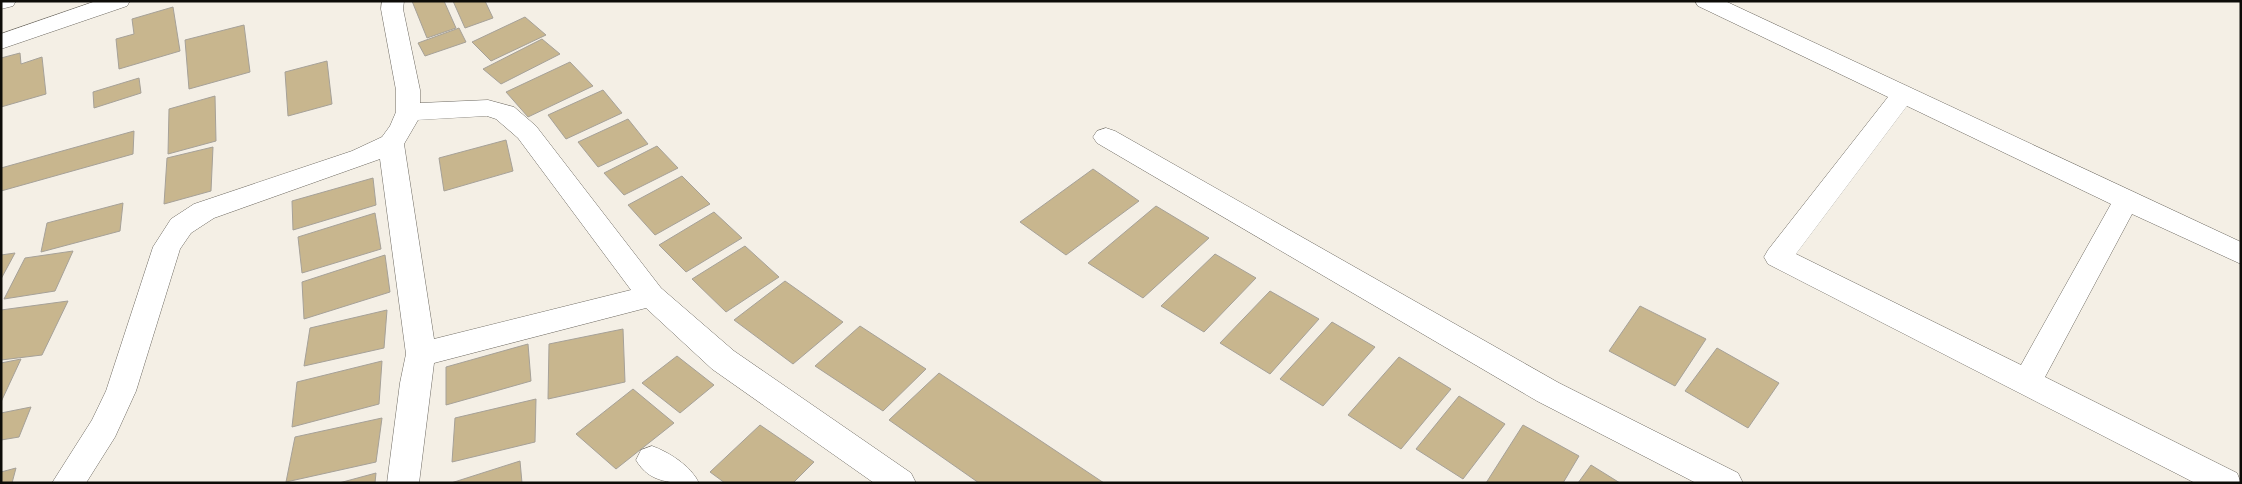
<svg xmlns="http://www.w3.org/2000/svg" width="2242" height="484" font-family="'PT Serif',serif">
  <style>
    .building { fill: #c8b68e; stroke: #a6a198 }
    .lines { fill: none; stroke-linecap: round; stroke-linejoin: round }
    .street-casing { stroke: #6e6a62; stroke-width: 1 }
    .street { fill: #fff; fill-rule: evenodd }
  </style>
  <rect width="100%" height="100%" fill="#f4efe5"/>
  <g class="building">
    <path d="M412,1H444L456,28L427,38Z"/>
    <path d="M453,1H485L493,18L465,28Z"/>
    <path d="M173,7L180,51L119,69L116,39L134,34L132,19Z"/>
    <path d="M525,17L546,35L491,61L472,42Z"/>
    <path d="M244,25L250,72L189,89L185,40Z"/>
    <path d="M459,28L466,42L425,56L418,43Z"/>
    <path d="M542,39L560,54L501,84L483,69Z"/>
    <path d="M20,53L21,64L42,57L46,94L1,107V58Z"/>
    <path d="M327,61L332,104L288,116L285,72Z"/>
    <path d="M570,62L593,86L528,117L506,92Z"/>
    <path d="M139,78L141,93L94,108L93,92Z"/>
    <path d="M603,90L622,113L566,139L548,115Z"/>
    <path d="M215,96L216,141L168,154L169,109Z"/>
    <path d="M628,119L648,144L598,167L578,142Z"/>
    <path d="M134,131L133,154L1,191V168Z"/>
    <path d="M506,140L513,171L444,191L439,158Z"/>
    <path d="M657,146L678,168L624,195L604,173Z"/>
    <path d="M213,147L211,191L164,204L167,158Z"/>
    <path d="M1093,169L1139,201L1066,255L1020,222Z"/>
    <path d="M682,176L710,204L655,235L628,205Z"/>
    <path d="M373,178L376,205L293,230L292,201Z"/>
    <path d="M123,203L120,231L41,252L47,223Z"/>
    <path d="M1156,206L1209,238L1143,298L1088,263Z"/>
    <path d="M714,212L742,238L686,272L659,245Z"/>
    <path d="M375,213L381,249L302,273L298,237Z"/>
    <path d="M745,246L779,277L726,312L692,279Z"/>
    <path d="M73,251L55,291L4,299L25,258Z"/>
    <path d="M15,253L1,279V255Z"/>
    <path d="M1215,254L1256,278L1204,332L1161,306Z"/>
    <path d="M385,255L390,292L304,319L302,282Z"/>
    <path d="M785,281L843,322L793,364L734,320Z"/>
    <path d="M1270,291L1319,319L1270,374L1220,343Z"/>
    <path d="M68,301L42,355L1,360V310Z"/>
    <path d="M1640,306L1706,339L1675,386L1609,351Z"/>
    <path d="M387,310L384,348L304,366L310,328Z"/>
    <path d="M1332,322L1375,347L1323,406L1280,379Z"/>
    <path d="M860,326L926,369L883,411L815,366Z"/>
    <path d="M623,329L625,382L548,399L549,344Z"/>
    <path d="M528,344L531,381L446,405V367Z"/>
    <path d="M1717,348L1779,383L1748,428L1685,391Z"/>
    <path d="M677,356L714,385L680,413L642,383Z"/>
    <path d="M1399,357L1451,389L1401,449L1348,415Z"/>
    <path d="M21,359L1,402V363Z"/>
    <path d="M382,361L379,404L292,427L297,382Z"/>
    <path d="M939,373L1104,483H979L889,420Z"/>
    <path d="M633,389L674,423L616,469L576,434Z"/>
    <path d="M1459,396L1505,424L1463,479L1416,449Z"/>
    <path d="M536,399L535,442L452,462L455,418Z"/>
    <path d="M31,407L19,437L1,440V413Z"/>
    <path d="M382,418L376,462L286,482L295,437Z"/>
    <path d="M760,425L814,462L793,483H725L710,472Z"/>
    <path d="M1523,425L1579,456L1563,483H1486Z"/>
    <path d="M520,461L522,483H451Z"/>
    <path d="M1591,465L1620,483H1578Z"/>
    <path d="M16,468L12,483H1V472Z"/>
    <path d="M376,473L375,483H339Z"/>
  </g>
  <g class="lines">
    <g class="street-casing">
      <g id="street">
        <path d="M1,1H16L13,6L1,9Z"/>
        <path d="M96,1H130L127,6L1,49V34Z"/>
        <path d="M382,1H404L403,9L420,90V103L488,100L514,107L536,126L661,288L734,351L911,473L916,483H874L712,369L646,308L434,363L419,483H387L400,383L406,354L380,159L214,218L191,233L180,249L136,391L115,437L86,483H52L92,420L106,391L153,247L171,219L194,204L352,151L382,137L390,126L396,112V90L381,9ZM487,116L496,119L518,138L631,290L434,339L404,144L418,120Z"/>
        <path d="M1695,1H1725L2241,242V264L2132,214L2045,377L2237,473L2241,483H2195L1768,264L1764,257L1768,250L1888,97L1698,6ZM1907,106L2111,204L2021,365L1796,254Z"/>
        <path d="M1106,128L1115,131L1559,383L1738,473L1743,483H1696L1537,401L1097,143L1093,137L1097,131Z"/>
        <path d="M652,446C669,452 691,466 699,483C672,483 650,484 636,460L641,450Z"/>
      </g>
    </g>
    <use href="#street" class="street"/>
  </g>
  <rect width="2242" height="484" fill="none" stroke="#0d0c08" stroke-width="5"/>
</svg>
